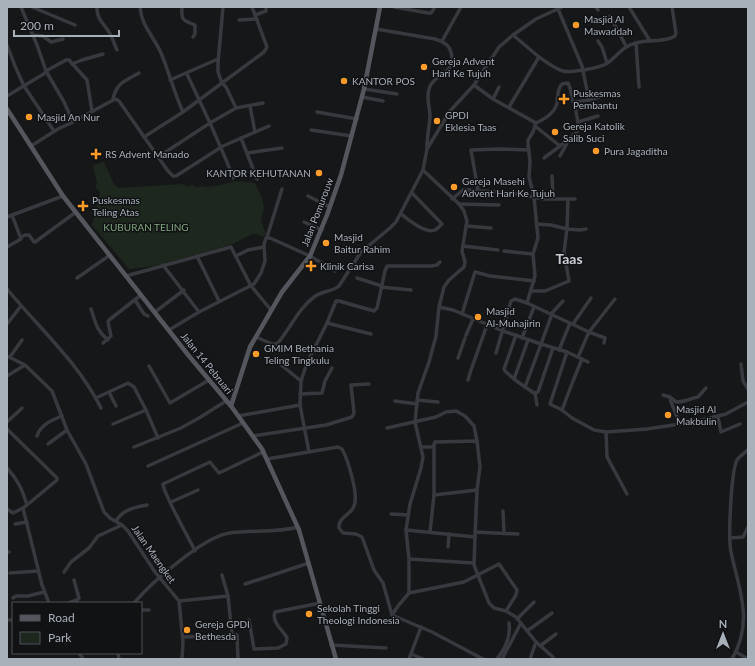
<svg xmlns="http://www.w3.org/2000/svg" width="755" height="666" font-family="Lato,sans-serif">
  <style>
    .green { fill: #1e271e }
    .lines { fill: none; stroke-linecap: round; stroke-linejoin: round }
    .minor { stroke: #37393e; stroke-width: 3.5 }
    .major { stroke: #53575d; stroke-width: 4.5 }
    .poi-dot { fill: #ff9b28; stroke: #111214; stroke-width: 1.5 }
    .labels { text-anchor: middle; dominant-baseline: central; stroke-width: 3; stroke-linejoin: round; paint-order: stroke }
    .poi-label { font-size: 10px; fill: #a8b0ba; stroke: #111214; text-anchor: start }
    .street-label { font-size: 10px; fill: #a8b0ba; stroke: #111214 }
    .park-label { font-size: 10px; fill: #80a67d; stroke: #111214 }
    .district-label { font-size: 14px; font-weight: bold; fill: #c9ced5; stroke: #111214 }
  </style>
  <rect width="100%" height="100%" fill="#161719"/>
  <path class="green" d="M104,162L114,184L118,188L183,184L187,187L192,185L197,188L201,186L207,187L221,185L236,181L255,183L262,198L264,208L261,221L266,234L263,237L257,234H252L233,244L210,251L154,266L129,269L92,225L100,194V192L95,187L97,184L93,165Z"/>
  <g class="lines">
    <g class="minor">
      <path d="M21,7L37,45L46,71L64,102L73,122L115,99L119,101L168,171L173,176H176L223,146L269,126"/>
      <path d="M32,7L75,25"/>
      <path d="M97,7C96,18 104,24 109,32C113,38 114,44 117,50"/>
      <path d="M140,7C141,25 154,37 161,53C169,72 174,92 183,112"/>
      <path d="M182,7C181,21 183,20 195,25V34L193,37"/>
      <path d="M394,7L428,13H431L435,7"/>
      <path d="M596,7L598,10"/>
      <path d="M629,7L650,41"/>
      <path d="M255,15L266,11V7"/>
      <path d="M610,16L626,46"/>
      <path d="M239,20L257,19"/>
      <path d="M376,29L435,39C442,41 449,44 451,52C457,76 434,72 429,89C426,98 430,108 430,117C429,128 427,138 427,148"/>
      <path d="M33,35L43,36L51,42L63,39"/>
      <path d="M442,41L461,7"/>
      <path d="M598,41L602,47L607,63"/>
      <path d="M636,43L639,87"/>
      <path d="M7,45L15,66L24,86L54,131"/>
      <path d="M539,57C545,61 557,70 563,71C571,73 599,68 606,64C617,57 622,46 636,43C648,39 664,43 675,36L676,33L672,7"/>
      <path d="M72,64L82,60L103,54"/>
      <path d="M46,71L66,60H69L87,80L92,111"/>
      <path d="M187,74L210,123L236,108L226,87L222,83L264,52L267,47L252,7"/>
      <path d="M170,80L218,59"/>
      <path d="M474,85L493,99L536,123L533,132L528,140V144L530,161L529,177L534,197L538,238L533,254L535,276L527,303L589,332L578,357"/>
      <path d="M364,89L397,94"/>
      <path d="M7,96L47,72"/>
      <path d="M362,97L383,101"/>
      <path d="M113,99C117,82 125,81 139,73"/>
      <path d="M493,99L499,87"/>
      <path d="M589,100L607,95"/>
      <path d="M574,102L578,122"/>
      <path d="M250,106L255,132"/>
      <path d="M509,107L539,57L513,35"/>
      <path d="M236,108L263,103"/>
      <path d="M317,112L357,119"/>
      <path d="M536,123C545,119 555,113 557,103C558,96 557,89 562,84L568,83L570,88L573,102L589,100L582,66L558,9"/>
      <path d="M535,126L560,146L577,132L578,122L598,116"/>
      <path d="M311,130L352,136"/>
      <path d="M144,137L183,112L222,83L218,72V63L223,7"/>
      <path d="M241,138L257,179"/>
      <path d="M31,146L58,129L73,122"/>
      <path d="M247,153L282,148"/>
      <path d="M560,156L568,141"/>
      <path d="M158,157L210,123L227,162L233,178"/>
      <path d="M544,158L560,146"/>
      <path d="M552,176L553,199"/>
      <path d="M478,190L471,150L499,149L529,150"/>
      <path d="M308,196L330,207"/>
      <path d="M452,199L463,190H467L512,193L544,199H575"/>
      <path d="M568,199L567,229L580,230L586,229"/>
      <path d="M459,204L499,205"/>
      <path d="M401,214C408,219 425,234 435,230C437,229 440,226 442,224L412,193"/>
      <path d="M7,217L63,196"/>
      <path d="M304,222L322,230"/>
      <path d="M466,226L491,228"/>
      <path d="M21,237L25,235H29L34,242H35L76,212"/>
      <path d="M267,237L282,189"/>
      <path d="M463,246L498,250"/>
      <path d="M7,247L21,239L12,215"/>
      <path d="M504,251L533,254"/>
      <path d="M197,256L219,301"/>
      <path d="M236,256L248,250L264,247"/>
      <path d="M163,265L199,312"/>
      <path d="M126,276L231,247L251,286L271,310"/>
      <path d="M77,278L110,255"/>
      <path d="M357,278L382,286"/>
      <path d="M381,287L411,290"/>
      <path d="M7,289C39,328 78,362 101,408"/>
      <path d="M531,291H545L569,281L564,252L567,229L551,225L536,224"/>
      <path d="M135,300L144,314L148,316"/>
      <path d="M439,307L453,310L503,331L541,344L525,387L514,379"/>
      <path d="M91,309C96,323 96,330 108,340"/>
      <path d="M155,312L184,290"/>
      <path d="M462,314L475,272L490,276L534,281"/>
      <path d="M551,314L563,301"/>
      <path d="M552,314L541,344L567,352L550,404L562,410L572,418L594,430L606,432L647,429L693,422L726,414L748,402"/>
      <path d="M327,323L371,334"/>
      <path d="M7,324L21,306"/>
      <path d="M573,324L591,298"/>
      <path d="M169,330L199,312L254,284L261,273L265,261L264,244L266,238H270L310,256L335,271"/>
      <path d="M466,335L473,319"/>
      <path d="M516,335L504,369L505,371L514,379L528,340"/>
      <path d="M256,337L272,344H277C290,329 298,309 314,297C321,291 332,292 339,286L361,252L390,228L396,222L423,170L427,149L450,111L474,85L499,47L513,35L536,19L562,7"/>
      <path d="M522,338L534,307"/>
      <path d="M103,343L111,336L108,322L109,320L141,295"/>
      <path d="M604,343L605,338L589,332L615,299"/>
      <path d="M559,350L570,323"/>
      <path d="M567,352L588,362"/>
      <path d="M496,353L511,301L515,299L527,303"/>
      <path d="M7,356L25,365L52,391L67,430L86,464L104,512L110,518L122,525L128,531L155,572L179,601L183,642L182,659"/>
      <path d="M10,357L22,340"/>
      <path d="M458,358L465,338"/>
      <path d="M280,364L301,381"/>
      <path d="M741,364L743,381L748,389"/>
      <path d="M149,366L170,403L209,380"/>
      <path d="M7,376L25,365"/>
      <path d="M468,380L471,370L487,325"/>
      <path d="M525,387L534,393L538,392L553,348"/>
      <path d="M535,393L537,405"/>
      <path d="M300,394L322,393L325,381L332,368"/>
      <path d="M663,395L670,397L671,402L680,424"/>
      <path d="M98,397L109,392"/>
      <path d="M671,398L673,399L676,402C681,403 692,398 698,397L706,388"/>
      <path d="M417,400L438,402"/>
      <path d="M395,401L417,404"/>
      <path d="M116,406L109,392L128,383L134,387L146,410"/>
      <path d="M562,410L573,381L582,359"/>
      <path d="M238,416L300,405"/>
      <path d="M718,417L721,432L740,424"/>
      <path d="M7,422L22,408"/>
      <path d="M113,424L146,410L158,438"/>
      <path d="M387,428L436,417L446,412L456,411L465,416L474,426L477,441"/>
      <path d="M7,429L57,478V480L27,505"/>
      <path d="M606,432L607,457L627,494"/>
      <path d="M37,436C40,425 52,420 62,416"/>
      <path d="M253,436L326,425L352,417L354,413L351,385L369,384"/>
      <path d="M48,444L67,430"/>
      <path d="M134,447L181,428L199,418L226,401"/>
      <path d="M422,447H433L435,442L477,441L480,467L477,490L475,537"/>
      <path d="M309,452L300,405L301,381L307,363L327,323L336,301H339L374,311L377,308L385,271L387,266H431L437,265L440,262"/>
      <path d="M267,459L338,447L342,449C348,460 359,495 354,506C351,515 338,517 339,528L343,533L356,534L362,537L374,570L383,583L392,615L432,632L483,659"/>
      <path d="M148,466L243,423"/>
      <path d="M7,468C18,480 22,489 27,505L23,508L42,585L49,603"/>
      <path d="M434,495L477,490"/>
      <path d="M171,502L198,490"/>
      <path d="M7,509L13,513L23,508"/>
      <path d="M503,511L504,533"/>
      <path d="M391,514L408,515"/>
      <path d="M116,521C122,510 135,507 147,505"/>
      <path d="M15,524L27,522"/>
      <path d="M406,530L410,504L421,468L423,457L415,422L418,393L429,362L436,336L439,307L444,287L449,280L464,267L465,262L462,251L467,221L464,211L459,204L423,170"/>
      <path d="M430,532L434,495V446"/>
      <path d="M475,532L518,534"/>
      <path d="M730,538L743,537L748,527"/>
      <path d="M448,547L449,534"/>
      <path d="M195,551C190,540 163,493 163,484L210,462L219,473L263,452"/>
      <path d="M7,552H9"/>
      <path d="M409,559L474,563"/>
      <path d="M64,572L71,562L89,548L98,536L122,525"/>
      <path d="M10,573L38,571"/>
      <path d="M222,575L228,596"/>
      <path d="M245,584L309,563"/>
      <path d="M409,593L464,582L499,564L517,590L516,595L506,611"/>
      <path d="M13,598L16,596H28L44,592"/>
      <path d="M179,601L228,596L232,635"/>
      <path d="M69,603L77,600L79,598L74,580"/>
      <path d="M134,603C151,583 204,536 230,533C253,530 276,533 298,527"/>
      <path d="M141,610H149"/>
      <path d="M392,615L398,606L409,593V559L406,530L475,537L474,565L489,603L494,608L506,611L516,617L536,642L553,657V659"/>
      <path d="M517,619L534,602"/>
      <path d="M7,620H13"/>
      <path d="M249,620L254,649L278,648L286,644L287,638C283,630 271,622 275,612L320,603"/>
      <path d="M527,631L552,613"/>
      <path d="M183,637L237,635L238,659"/>
      <path d="M331,645L386,648"/>
      <path d="M540,646L556,634"/>
      <path d="M736,652L748,659"/>
      <path d="M79,653L83,659"/>
      <path d="M118,653L119,659"/>
      <path d="M411,654L423,659"/>
      <path d="M409,659L421,627"/>
      <path d="M497,659C505,649 511,636 509,623"/>
      <path d="M502,659L521,623"/>
      <path d="M530,659L536,642"/>
      <path d="M732,659C754,621 739,590 731,552C728,538 731,472 737,460C740,456 744,453 748,450"/>
    </g>
    <g class="major">
      <path d="M7,109L63,196L189,356L231,406L262,449L299,530L336,659"/>
      <path d="M231,406L250,347L282,292L310,256L327,215L341,175L364,89L380,7"/>
    </g>
  </g>
  <g class="poi-dot">
    <circle cx="576" cy="25" r="4"/>
    <circle cx="424" cy="67" r="4"/>
    <circle cx="344" cy="81" r="4"/>
    <path d="M562 93h4v4h4v4h-4v4h-4v-4h-4v-4h4z"/>
    <circle cx="29" cy="117" r="4"/>
    <circle cx="437" cy="121" r="4"/>
    <circle cx="555" cy="132" r="4"/>
    <circle cx="596" cy="151" r="4"/>
    <path d="M94 148h4v4h4v4h-4v4h-4v-4h-4v-4h4z"/>
    <circle cx="319" cy="173" r="4"/>
    <circle cx="454" cy="187" r="4"/>
    <path d="M81 200h4v4h4v4h-4v4h-4v-4h-4v-4h4z"/>
    <circle cx="326" cy="243" r="4"/>
    <path d="M309 260h4v4h4v4h-4v4h-4v-4h-4v-4h4z"/>
    <circle cx="478" cy="317" r="4"/>
    <circle cx="256" cy="354" r="4"/>
    <circle cx="668" cy="415" r="4"/>
    <circle cx="309" cy="614" r="4"/>
    <circle cx="187" cy="630" r="4"/>
  </g>
  <g class="labels">
    <g class="poi-label">
      <text x="584" y="19">Masjid Al<tspan x="584" dy="12">Mawaddah</tspan></text>
      <text x="432" y="61">Gereja Advent<tspan x="432" dy="12">Hari Ke Tujuh</tspan></text>
      <text x="352" y="81">KANTOR POS</text>
      <text x="573" y="93">Puskesmas<tspan x="573" dy="12">Pembantu</tspan></text>
      <text x="445" y="115">GPDI<tspan x="445" dy="12">Eklesia Taas</tspan></text>
      <text x="37" y="117">Masjid An Nur</text>
      <text x="563" y="126">Gereja Katolik<tspan x="563" dy="12">Salib Suci</tspan></text>
      <text x="604" y="151">Pura Jagaditha</text>
      <text x="105" y="154">RS Advent Manado</text>
      <text x="311" y="173" text-anchor="end">KANTOR KEHUTANAN</text>
      <text x="462" y="181">Gereja Masehi<tspan x="462" dy="12">Advent Hari Ke Tujuh</tspan></text>
      <text x="92" y="200">Puskesmas<tspan x="92" dy="12">Teling Atas</tspan></text>
      <text x="334" y="237">Masjid<tspan x="334" dy="12">Baitur Rahim</tspan></text>
      <text x="320" y="266">Klinik Carisa</text>
      <text x="486" y="311">Masjid<tspan x="486" dy="12">Al-Muhajirin</tspan></text>
      <text x="264" y="348">GMIM Bethania<tspan x="264" dy="12">Teling Tingkulu</tspan></text>
      <text x="676" y="409">Masjid Al<tspan x="676" dy="12">Makbulin</tspan></text>
      <text x="317" y="608">Sekolah Tinggi<tspan x="317" dy="12">Theologi Indonesia</tspan></text>
      <text x="195" y="624">Gereja GPDI<tspan x="195" dy="12">Bethesda</tspan></text>
    </g>
    <g class="street-label">
      <text transform="translate(317 212) rotate(-69)">Jalan Pomurouw</text>
      <text transform="translate(207 363) rotate(51)">Jalan 14 Pebruari</text>
      <text transform="translate(154 554) rotate(55)">Jalan Maengket</text>
    </g>
    <g class="park-label">
      <text x="146" y="227">KUBURAN TELING</text>
    </g>
    <g class="district-label">
      <text x="569" y="258">Taas</text>
    </g>
  </g>
  <rect width="755" height="666" fill="none" stroke="#a8b0ba" stroke-width="16"/>
  <rect x="12" y="602" width="130" height="52" fill="#111214" stroke="#4d5156"/>
  <rect x="20" y="615" width="20" height="6" fill="#53575d" stroke="#4d5156"/>
  <text x="48" y="622" font-size="12" fill="#a8b0ba">Road</text>
  <rect x="20" y="632" width="20" height="12" fill="#1e271e" stroke="#4d5156"/>
  <text x="48" y="642" font-size="12" fill="#a8b0ba">Park</text>
  <g transform="translate(723 634)" stroke="#111214" stroke-width="3" paint-order="stroke">
  <path d="M0-3L7 15L0 10L-7 15Z" fill="#a8b0ba"/>
  <text y="-6" font-size="11" font-weight="bold" text-anchor="middle" fill="#a8b0ba">N</text>
  </g>
  <path d="M14 30v6h105v-6" fill="none" stroke="#a8b0ba" stroke-width="2"/>
  <text x="20" y="30" font-size="12" fill="#a8b0ba" stroke="#111214" stroke-width="3" paint-order="stroke">200 m</text>
</svg>
